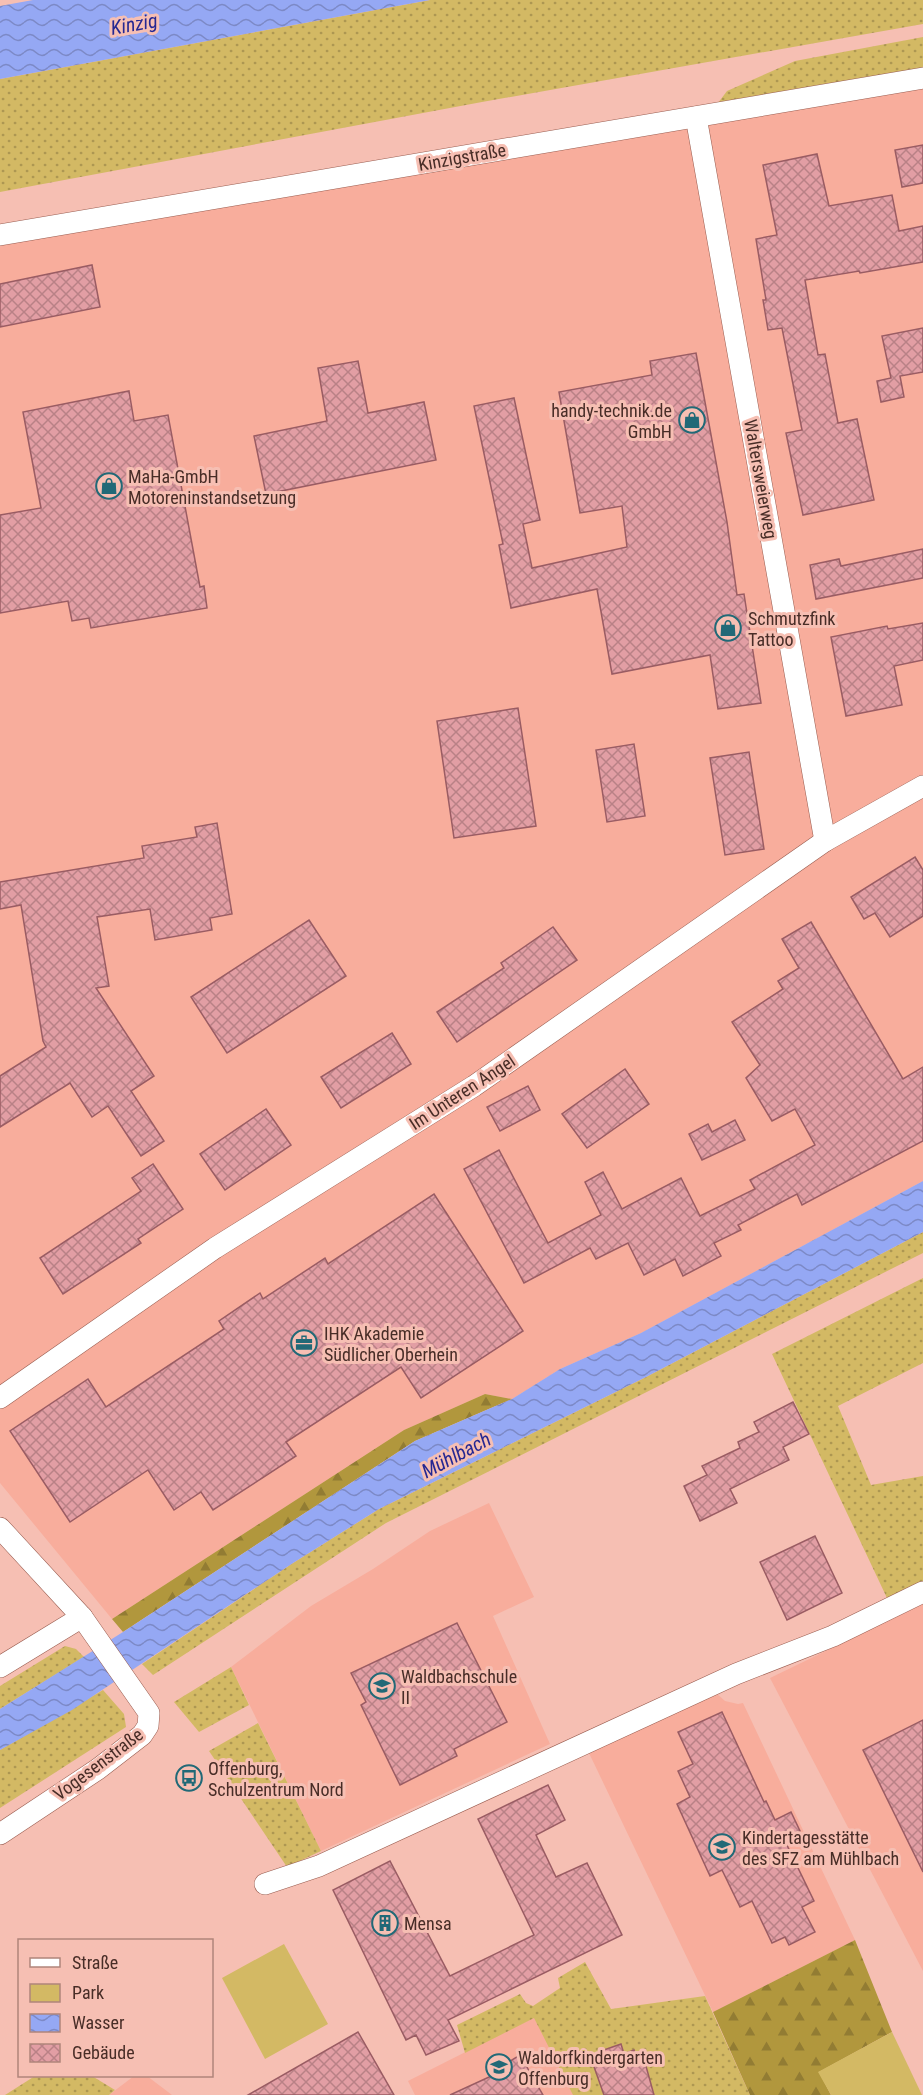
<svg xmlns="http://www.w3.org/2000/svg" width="923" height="2095" font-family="'Roboto Condensed',sans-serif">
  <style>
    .built { fill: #f8ad9c }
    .grass { fill: url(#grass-dots) }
    .forest { fill: url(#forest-firs) }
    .park { fill: #d3b964 }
    .water { fill: url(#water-waves) }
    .building { fill: url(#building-cross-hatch); stroke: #9a5c63; stroke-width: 1.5 }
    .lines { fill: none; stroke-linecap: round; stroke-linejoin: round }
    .street-casing { stroke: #995d50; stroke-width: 22 }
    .street { stroke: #fff; stroke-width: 21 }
    .labels { text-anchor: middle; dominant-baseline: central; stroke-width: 6; stroke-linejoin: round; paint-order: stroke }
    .street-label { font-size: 18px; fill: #482d27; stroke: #f6bfb3 }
    .poi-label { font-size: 18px; fill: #482d27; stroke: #f6bfb3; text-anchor: start }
    .water-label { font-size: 20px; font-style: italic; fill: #252792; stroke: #f6bfb3 }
  </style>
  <defs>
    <pattern id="grass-dots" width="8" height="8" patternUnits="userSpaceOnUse" patternTransform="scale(1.5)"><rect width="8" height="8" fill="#d3b964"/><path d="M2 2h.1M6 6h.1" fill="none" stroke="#ad9752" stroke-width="1.8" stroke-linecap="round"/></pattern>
    <pattern id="forest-firs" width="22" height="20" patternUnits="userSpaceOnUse" patternTransform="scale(1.5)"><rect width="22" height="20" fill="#b1973d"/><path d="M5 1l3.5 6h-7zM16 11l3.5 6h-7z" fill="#927c33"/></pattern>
    <pattern id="water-waves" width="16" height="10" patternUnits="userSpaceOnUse" patternTransform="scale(1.5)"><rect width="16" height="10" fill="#95a8f4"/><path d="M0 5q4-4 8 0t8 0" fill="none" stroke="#7c89c6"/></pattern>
    <pattern id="building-cross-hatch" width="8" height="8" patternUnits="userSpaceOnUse" patternTransform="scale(1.5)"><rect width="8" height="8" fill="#e29ea4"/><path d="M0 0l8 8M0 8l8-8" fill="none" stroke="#b98186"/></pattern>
  </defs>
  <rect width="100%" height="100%" fill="#f6bfb3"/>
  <g class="built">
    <path d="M923,68V1181L641,1333L560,1369L512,1399L485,1394L404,1430L112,1619L0,1483V226Z"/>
    <path d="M489,1503L534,1597L493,1616L550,1744L321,1851L231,1667L311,1606L373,1569L430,1531Z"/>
    <path d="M923,1604V1971L770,1678Z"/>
    <path d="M716,1693L725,1701L738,1704L743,1703L855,1940L713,2012L589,1753Z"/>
    <path d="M537,2016L575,2095H415L408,2081Z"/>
    <path d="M134,2076H147L172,2095H109Z"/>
  </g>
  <g class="grass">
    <path d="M430,0H923V24L482,102L0,192V79Z"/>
    <path d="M923,37V68L718,103L727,91L795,61Z"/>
    <path d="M923,1232V1253L386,1523L153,1675L142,1664L293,1563L379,1509L646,1377Z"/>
    <path d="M923,1278V1363L838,1406L871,1485L923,1476V1582L887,1598L772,1354Z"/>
    <path d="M65,1646L76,1649L84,1657L0,1709V1686Z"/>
    <path d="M231,1667L249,1705L199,1732L174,1702Z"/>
    <path d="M103,1690L124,1714L126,1727L0,1808V1750Z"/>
    <path d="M258,1723L321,1851L287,1867L209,1751Z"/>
    <path d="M585,1962L611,2009L705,1996L750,2095H573L534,2018L465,2053L457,2025L520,1994L526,2003L533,2006L560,1988L558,1978Z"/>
    <path d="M35,2076H92L115,2090L109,2095H5Z"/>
  </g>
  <g class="forest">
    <path d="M485,1394L512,1399L415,1441L123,1632L112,1619L404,1430Z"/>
    <path d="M855,1940L892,2032L819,2072L831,2095H750L713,2012Z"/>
  </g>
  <g class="park">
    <path d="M284,1944L328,2024L265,2059L222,1978Z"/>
    <path d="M892,2032L922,2095H831L818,2072Z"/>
  </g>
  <g class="water">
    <path d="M33,0H430L0,79V6Z"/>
    <path d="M923,1181V1232L646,1377L379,1509L293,1563L72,1710L0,1750V1709L123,1632L415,1441L512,1399L560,1369L641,1333Z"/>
  </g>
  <g class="building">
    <path d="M923,145V183L902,187L895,150Z"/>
    <path d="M817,154L829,206L892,195L899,231L923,226V262L860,273L859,271L805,280L818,355L825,354L838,423L857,419L874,500L803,515L786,433L802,430L782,328L768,330L763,300H766L756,239L777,235L763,165Z"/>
    <path d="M92,265L100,307L0,327V284Z"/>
    <path d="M923,328V372L900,376L904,397L881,402L877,381L891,378L882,336Z"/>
    <path d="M696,353L727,522L737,595L744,594L761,703L718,709L710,655L612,674L597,589L511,608L499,545L503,544L474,406L514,398L540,520L523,524L532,568L627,547L622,506L580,513L559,392L652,375L650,361Z"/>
    <path d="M358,361L368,413L424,402L436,460L266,494L254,436L327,421L318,368Z"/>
    <path d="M129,391L134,421L168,415L200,587L204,586L207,608L91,628L89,618L72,621L68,601L0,613V515L41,508L23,412Z"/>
    <path d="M923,549V578L816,599L810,565L839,559L841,566Z"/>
    <path d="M923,623V660L894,666L902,705L846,716L831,637L887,626L888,629Z"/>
    <path d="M518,708L536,826L454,838L437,721Z"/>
    <path d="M634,744L645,816L607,822L596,750Z"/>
    <path d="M749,752L764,849L725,855L710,758Z"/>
    <path d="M217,823L232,914L210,918L212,930L155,940L150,909L97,917L109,986L96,988L154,1076L131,1091L164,1141L141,1156L108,1106L92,1117L70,1083L0,1127V1076L46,1047L43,1041L21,905L0,909V882L144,858L142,846L197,837L195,827Z"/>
    <path d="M915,857L923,870V916L890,937L875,913L864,919L851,897Z"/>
    <path d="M309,920L346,976L227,1053L191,997Z"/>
    <path d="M811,922L903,1079L923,1067V1141L802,1205L797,1194L738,1225L741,1230L714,1243L721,1256L683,1276L675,1259L644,1275L628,1243L596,1259L590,1248L524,1283L464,1169L499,1150L548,1243L601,1215L585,1182L603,1172L622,1209L681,1178L700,1216L755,1189L750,1180L815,1145L795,1109L772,1121L746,1078L760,1065L732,1022L783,989L778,981L799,968L782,939Z"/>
    <path d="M553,927L577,960L457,1042L437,1012L504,968L501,963Z"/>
    <path d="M392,1033L411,1064L341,1108L321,1077Z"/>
    <path d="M625,1069L649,1104L587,1148L562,1114Z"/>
    <path d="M528,1086L540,1110L500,1131L487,1107Z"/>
    <path d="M266,1109L291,1145L225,1190L200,1154Z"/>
    <path d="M735,1120L745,1140L702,1160L689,1134L708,1124L712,1132Z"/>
    <path d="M153,1164L183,1209L138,1239L141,1243L63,1294L40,1258L141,1191L132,1178Z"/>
    <path d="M434,1194L523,1331L421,1398L401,1367L286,1442L296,1456L213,1510L201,1492L174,1510L148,1470L70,1522L10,1431L88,1379L106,1407L224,1329L219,1321L260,1293L263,1299L325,1258L328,1264Z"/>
    <path d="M793,1402L809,1434L783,1447L789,1460L730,1489L737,1503L700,1521L684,1486L707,1475L702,1466L740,1448L738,1442L759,1432L754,1422Z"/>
    <path d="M815,1536L842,1593L787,1620L760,1562Z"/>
    <path d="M457,1623L507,1722L454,1749L457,1756L400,1785L361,1705L366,1702L351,1673Z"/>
    <path d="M722,1712L764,1802L766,1801L775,1820L791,1812L800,1831L784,1839L814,1901L802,1907L815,1932L789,1945L785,1937L772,1943L752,1901L740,1907L722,1870L710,1876L677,1804L690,1797L678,1771L693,1764L678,1732Z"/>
    <path d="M923,1720V1872L863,1750Z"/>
    <path d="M548,1785L565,1820L536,1835L556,1877L587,1863L622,1935L448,2020L459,2041L426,2055L416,2035L406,2040L333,1890L390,1861L450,1976L534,1935L478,1819Z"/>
    <path d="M358,2032L394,2095H248Z"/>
    <path d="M621,2044L624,2054L634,2050L638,2061L644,2059L654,2095H604L593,2064L604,2060L601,2051Z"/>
    <path d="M520,2055L543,2095H450L500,2072L499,2068Z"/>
  </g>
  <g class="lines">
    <g class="street-casing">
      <g id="street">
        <path d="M696,117L825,841"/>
        <path d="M0,235L923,78"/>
        <path d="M0,1398L215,1248L474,1086L825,841L923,786"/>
        <path d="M0,1528L82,1617L149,1713L148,1726L142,1735L98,1769L0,1834"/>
        <path d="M0,1667L82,1617"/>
        <path d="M265,1884L319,1866L736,1674L833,1636L923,1592"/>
      </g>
    </g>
    <use href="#street" class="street"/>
  </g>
  <defs>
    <g id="shop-ring" transform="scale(1.35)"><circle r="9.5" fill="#f6bfb3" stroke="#216977" stroke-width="1.5"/><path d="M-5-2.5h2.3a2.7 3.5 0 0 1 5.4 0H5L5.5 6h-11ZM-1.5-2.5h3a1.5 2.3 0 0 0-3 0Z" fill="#216977"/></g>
    <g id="office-ring" transform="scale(1.35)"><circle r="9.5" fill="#f6bfb3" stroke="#216977" stroke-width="1.5"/><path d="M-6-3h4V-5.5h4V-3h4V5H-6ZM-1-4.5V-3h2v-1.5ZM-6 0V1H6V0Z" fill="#216977"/></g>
    <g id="school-ring" transform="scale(1.35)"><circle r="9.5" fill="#f6bfb3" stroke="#216977" stroke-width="1.5"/><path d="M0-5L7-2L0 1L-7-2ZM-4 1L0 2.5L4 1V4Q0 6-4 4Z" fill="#216977"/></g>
    <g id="bus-ring" transform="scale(1.35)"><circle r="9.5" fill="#f6bfb3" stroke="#216977" stroke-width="1.5"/><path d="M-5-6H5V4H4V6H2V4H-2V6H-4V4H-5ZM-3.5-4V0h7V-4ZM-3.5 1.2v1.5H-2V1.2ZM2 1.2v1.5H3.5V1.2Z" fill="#216977"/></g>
    <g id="building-ring" transform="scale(1.35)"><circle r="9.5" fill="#f6bfb3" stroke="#216977" stroke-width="1.5"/><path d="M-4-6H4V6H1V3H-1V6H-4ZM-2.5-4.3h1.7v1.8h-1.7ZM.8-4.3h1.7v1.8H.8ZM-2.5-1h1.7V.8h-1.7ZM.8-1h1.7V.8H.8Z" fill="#216977"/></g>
  </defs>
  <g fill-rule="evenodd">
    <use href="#shop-ring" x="692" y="420"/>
    <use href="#shop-ring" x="109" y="486"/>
    <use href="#shop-ring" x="728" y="628"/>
    <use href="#office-ring" x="304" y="1343"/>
    <use href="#school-ring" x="382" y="1686"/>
    <use href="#bus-ring" x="189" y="1778"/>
    <use href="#school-ring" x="722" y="1847"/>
    <use href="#building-ring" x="385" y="1923"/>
    <use href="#school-ring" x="499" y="2067"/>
  </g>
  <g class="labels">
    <g class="street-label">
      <text transform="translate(462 157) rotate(-10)">Kinzigstraße</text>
      <text transform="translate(761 479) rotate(80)">Waltersweierweg</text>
      <text transform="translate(462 1092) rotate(-33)">Im Unteren Angel</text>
      <text transform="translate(98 1764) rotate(-37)">Vogesenstraße</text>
    </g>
    <g class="poi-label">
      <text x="672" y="410" text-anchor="end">handy-technik.de<tspan x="672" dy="21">GmbH</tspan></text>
      <text x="128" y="476">MaHa-GmbH<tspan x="128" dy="21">Motoreninstandsetzung</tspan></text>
      <text x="748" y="618">Schmutzfink<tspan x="748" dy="21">Tattoo</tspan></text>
      <text x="324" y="1333">IHK Akademie<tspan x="324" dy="21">Südlicher Oberhein</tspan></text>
      <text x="401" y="1676">Waldbachschule<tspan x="401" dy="21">II</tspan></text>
      <text x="208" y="1768">Offenburg,<tspan x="208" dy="21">Schulzentrum Nord</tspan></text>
      <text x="742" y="1837">Kindertagesstätte<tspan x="742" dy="21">des SFZ am Mühlbach</tspan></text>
      <text x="404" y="1923">Mensa</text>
      <text x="518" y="2057">Waldorfkindergarten<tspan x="518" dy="21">Offenburg</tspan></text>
    </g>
    <g class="water-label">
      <text transform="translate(134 24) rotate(-10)">Kinzig</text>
      <text transform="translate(456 1455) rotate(-28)">Mühlbach</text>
    </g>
  </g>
  <rect x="18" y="1939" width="195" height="138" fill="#f6bfb3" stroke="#b0857b" stroke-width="1.5"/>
  <rect x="30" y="1958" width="30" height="9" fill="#ffffff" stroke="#b0857b" stroke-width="1.5"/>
  <text x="72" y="1969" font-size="18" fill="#482d27">Straße</text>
  <rect x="30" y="1984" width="30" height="18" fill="#d3b964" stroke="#b0857b" stroke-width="1.5"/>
  <text x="72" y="1999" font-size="18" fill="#482d27">Park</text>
  <rect x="30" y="2014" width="30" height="18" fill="url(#water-waves)" stroke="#b0857b" stroke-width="1.5"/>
  <text x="72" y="2029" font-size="18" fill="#482d27">Wasser</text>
  <rect x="30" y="2044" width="30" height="18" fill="url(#building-cross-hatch)" stroke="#b0857b" stroke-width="1.5"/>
  <text x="72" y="2059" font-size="18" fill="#482d27">Gebäude</text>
</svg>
